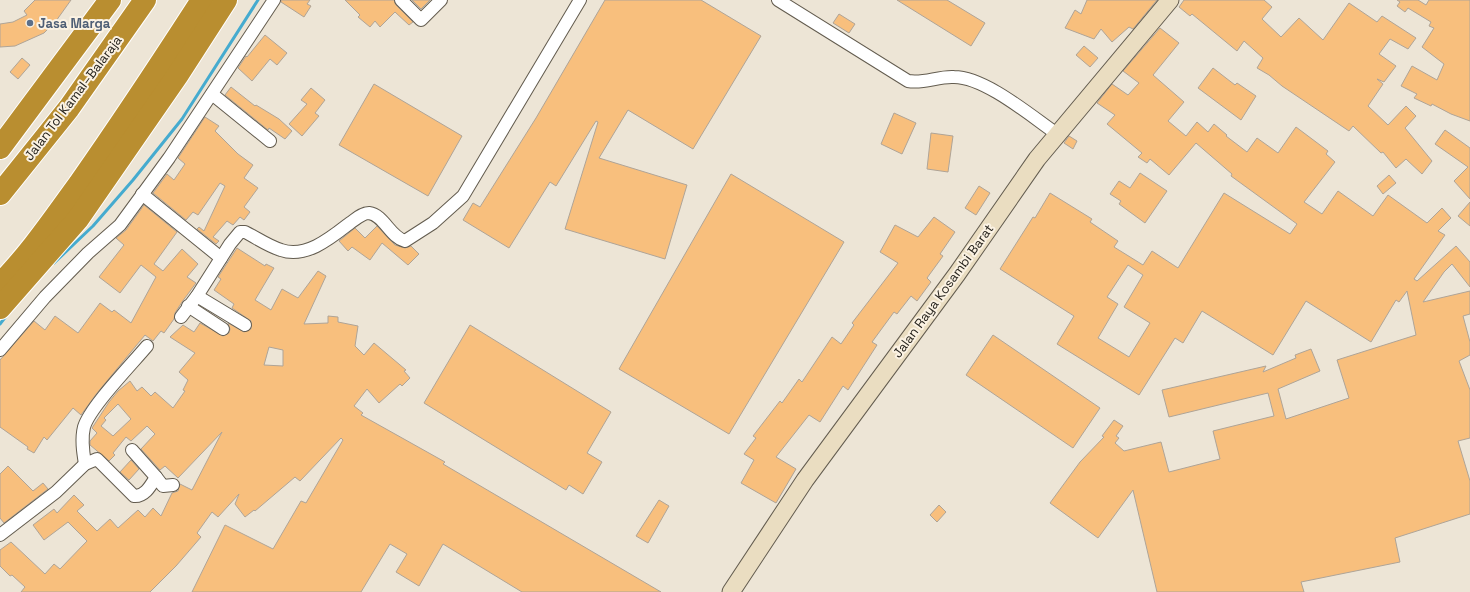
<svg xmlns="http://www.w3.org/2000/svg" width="1470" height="592" font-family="'Space Grotesk',sans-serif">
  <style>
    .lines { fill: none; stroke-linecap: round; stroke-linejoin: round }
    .stream { stroke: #45abcf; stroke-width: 3 }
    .building { fill: #f8bf7d; stroke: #afa497; fill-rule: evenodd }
    .street-casing { stroke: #635c4f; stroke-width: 14 }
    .secondary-casing { stroke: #635c4f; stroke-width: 19 }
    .highway-casing { stroke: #fff; stroke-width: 24 }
    .street { stroke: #fff; stroke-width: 12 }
    .secondary { stroke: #eaddc1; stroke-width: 17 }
    .highway { stroke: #b98e30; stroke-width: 22 }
    .service-dot { fill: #5c6f8a; stroke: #fbf2e3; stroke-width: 1.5 }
    .labels { text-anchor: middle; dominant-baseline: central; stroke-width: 4; stroke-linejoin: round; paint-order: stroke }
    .service-label { font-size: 13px; font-weight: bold; fill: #4e5e75; stroke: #fbf2e3; text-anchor: start }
    .street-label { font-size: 13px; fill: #28251f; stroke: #fbf2e3 }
  </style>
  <rect width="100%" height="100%" fill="#ede5d6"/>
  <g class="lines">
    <g class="stream">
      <path d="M54,263L93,226L133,180L182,119L258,0"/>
      <path d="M0,324L7,315"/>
    </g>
  </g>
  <g class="building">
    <path d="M35,0H71L56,21L44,33L15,46L0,47V24L13,22L27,15L24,11Z"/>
    <path d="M281,0H310L307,4L311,6L304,17L281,2Z"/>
    <path d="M345,0H394L396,5L413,22L409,25L395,12L380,27L375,21L370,27L358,17L360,15Z"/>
    <path d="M412,0H430L421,9Z"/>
    <path d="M605,0H701L761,36L693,149L628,110L599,158L687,185L665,259L565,229L598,122L596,121L556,186L550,182L509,248L463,220L473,203L480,207L536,118Z"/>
    <path d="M897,0H947L985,23L971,46Z"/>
    <path d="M1087,0H1157L1133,29L1129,27L1112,42L1101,29L1094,39L1065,28L1075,10L1081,14Z"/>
    <path d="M1184,0H1264L1272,7L1262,19L1281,37L1299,18L1323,40L1349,3L1377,22L1382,16L1416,38L1408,49L1390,39L1379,54L1396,66L1384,82L1377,79L1383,84L1368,106L1388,125L1406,106L1416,116L1405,128L1432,161L1422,174L1406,159L1396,168L1383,152L1381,153L1353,126L1349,131L1282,86L1269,75L1257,68L1263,58L1244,41L1237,51L1192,14L1190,16L1179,7Z"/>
    <path d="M1397,0H1418L1426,5L1429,0H1470V121L1451,114L1432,104L1431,106L1414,98L1417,94L1401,86L1412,66L1437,80L1444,64L1422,47L1434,28L1429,26L1431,22L1408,8L1405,12L1397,6L1400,2Z"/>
    <path d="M839,14L855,24L849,33L833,23Z"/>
    <path d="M1160,28L1179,43L1153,75L1184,102L1168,121L1186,136L1197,122L1208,132L1214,124L1227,135L1226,136L1247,152L1257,138L1278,153L1296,127L1328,151L1326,154L1335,162L1304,202L1322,214L1338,191L1373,216L1388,195L1427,223L1442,208L1451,218L1438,231L1445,235L1414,279L1417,281L1456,246L1470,262V287L1452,264L1444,272L1423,302L1470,291V314L1463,316L1470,342V355L1459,361L1470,390V438L1458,441L1470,481V514L1395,538L1400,562L1301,582L1304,592H1157L1133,490L1098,538L1050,503L1080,462L1104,437L1102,436L1114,420L1123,426L1116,436L1119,438L1115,443L1124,451L1161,442L1169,472L1220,459L1213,431L1274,416L1268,393L1169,417L1162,390L1266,366L1263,372L1296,358L1295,355L1311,349L1320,371L1278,389L1286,419L1349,398L1337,360L1416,335L1407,291L1399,302L1396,300L1371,342L1306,301L1273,355L1202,311L1183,343L1175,338L1139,395L1057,344L1074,316L1000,269L1033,217L1035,218L1050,193L1092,219L1090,222L1118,241L1114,247L1143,265L1152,251L1178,268L1224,193L1290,234L1297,224L1231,176L1232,174L1196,143L1169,175L1150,159L1147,163L1138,157L1142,153L1107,124L1115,115L1097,103L1112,84L1128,95L1139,83L1123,71ZM1128,265L1143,275L1124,307L1150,323L1129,357L1098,338L1118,304L1107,297Z"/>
    <path d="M265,35L287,53L277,65L270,59L252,81L238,68L246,56L247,57Z"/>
    <path d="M1084,46L1098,58L1090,67L1076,55Z"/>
    <path d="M22,58L30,65L18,79L10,72Z"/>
    <path d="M1213,68L1235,85L1237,83L1256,96L1241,120L1198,88Z"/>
    <path d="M374,84L462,136L428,196L339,145Z"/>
    <path d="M231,87L255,106L256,105L279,119L292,131L285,139L269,128L268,130L225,95Z"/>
    <path d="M311,88L325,100L315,113L319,116L302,136L289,124L307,104L301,100Z"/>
    <path d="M894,113L916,123L902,154L881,144Z"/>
    <path d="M205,117L219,126L215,131L238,154L253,165L244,178L258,188L244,207L250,212L244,220L240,217L233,225L227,221L213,237L219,241L216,244L197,229L199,227L204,231L225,186L220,183L198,215L193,212L186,220L153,193L167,174L174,180L185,164L178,158Z"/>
    <path d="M1445,130L1470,148V199L1454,181L1468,167L1435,144Z"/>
    <path d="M931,133L953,136L948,172L927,169Z"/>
    <path d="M1069,136L1077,141L1073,149L1064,143Z"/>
    <path d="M1140,173L1167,191L1145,223L1119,204L1121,201L1110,194L1119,181L1130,188Z"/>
    <path d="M731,174L844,242L729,434L619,369Z"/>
    <path d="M1389,175L1396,183L1383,194L1377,186Z"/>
    <path d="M979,186L990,193L976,215L965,208Z"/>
    <path d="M1470,202V226L1458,216Z"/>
    <path d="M144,205L177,232L154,264L163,271L182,249L198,264L187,277L196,283L182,302L175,313L174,319L164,333L161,331L153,341L145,335L97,393L81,415L73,408L47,440L44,437L34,453L27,449L28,447L0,427V360L34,321L45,330L55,316L78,333L100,303L112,312L114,310L131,323L156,277L141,265L120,293L99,277L124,245L116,238L126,230Z"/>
    <path d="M934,217L955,232L940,254L943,256L927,278L931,282L917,301L911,296L897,314L894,312L872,342L877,345L848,390L843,386L820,422L809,415L776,457L796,469L776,503L741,483L754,460L744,454L756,438L753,436L780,401L782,403L799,379L802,382L832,337L841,344L854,325L852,323L898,263L880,252L895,225L918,237Z"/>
    <path d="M377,226L395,245L405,248L411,246L419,254L408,265L382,243L370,260L352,247L348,251L339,241L355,228L365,238Z"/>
    <path d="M237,248L265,266L266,264L274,268L255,300L271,310L282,289L298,298L318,271L326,276L304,324L328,323V316L338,317V322L358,326L355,346L364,355L374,343L406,370L404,371L410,378L402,386L400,384L379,403L367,389L354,406L363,413L361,415L445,462L443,464L661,592H522L443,544L419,586L396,572L407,554L390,544L361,592H192L225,525L273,549L301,501L306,503L343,440L341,438L300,481L295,477L255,511L254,510L245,517L235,504L239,494L218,517L212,512L197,533L201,537L176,566L150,592H21L25,587L12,575L10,576L0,566V550L11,542L45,574L54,564L60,569L87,541L68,522L44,540L33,525L54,509L57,513L74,495L84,505L77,511L97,531L110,519L118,528L138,510L145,517L153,508L161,516L172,493L178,491L180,484L192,490L222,432L178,478L165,466L160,470L141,449L155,434L147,426L131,441L126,437L113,453L115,455L109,461L90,445V441L97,433L92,428L109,402L118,391L130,381L137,391L142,387L151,396L155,392L173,408L185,391L183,390L188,380L179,372L195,353L170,337L183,325L194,332L200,323L223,336L229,333L230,329L228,323L244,332L251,329V321L232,308L234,304L214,290L221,279L218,277ZM269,347L283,350V366L264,365ZM118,404L131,419L113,436L101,426L106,420L104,418Z"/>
    <path d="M470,325L611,412L587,453L602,462L583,494L569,485L566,490L424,403Z"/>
    <path d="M993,335L1100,408L1073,448L966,375Z"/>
    <path d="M131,460L139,469L129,480L120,472Z"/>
    <path d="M8,466L33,491L43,483L48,489L4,523L0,518V474Z"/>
    <path d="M659,500L669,506L648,543L636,536Z"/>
    <path d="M939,505L946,512L937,522L930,515Z"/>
  </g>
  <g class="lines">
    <g class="street-casing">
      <g id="street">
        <path d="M401,0L421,20L441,0"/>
        <path d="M778,0L908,81C924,84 938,76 954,77C985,77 1031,116 1057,134"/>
        <path d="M212,94L270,141"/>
        <path d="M142,194L221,258"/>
        <path d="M197,296L245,325"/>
        <path d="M188,306L223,329"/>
        <path d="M181,317L197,296L230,244L240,232H245C257,238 268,246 281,250C306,259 332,237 350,223C356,219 362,213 369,213C384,215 390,237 405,241L433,223L463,196L580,0"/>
        <path d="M0,350L45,297L88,253L120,225L169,158L274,0"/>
        <path d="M132,450L156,477"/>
        <path d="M85,464C83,452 81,439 84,427C90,407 132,364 147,346"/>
        <path d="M0,535L56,492L85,464L97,459L134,496C145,497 151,485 156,477L163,486L173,485"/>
      </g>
    </g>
    <g class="secondary-casing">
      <path id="secondary" d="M731,592L805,480L957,274L1037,159L1170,0"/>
    </g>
    <g class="highway-casing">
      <g id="highway">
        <path d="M0,148L110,0"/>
        <path d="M0,194L69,108L145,0"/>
        <path d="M0,284C30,254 54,218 79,184C121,124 162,62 202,0"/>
        <path d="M0,308L78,219L177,76L226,0"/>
      </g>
    </g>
    <use href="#street" class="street"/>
    <use href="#secondary" class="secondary"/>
    <use href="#highway" class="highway"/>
  </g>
  <circle class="service-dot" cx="30" cy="23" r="4"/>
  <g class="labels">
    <g class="service-label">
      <text x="38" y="23">Jasa Marga</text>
    </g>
    <g class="street-label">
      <text transform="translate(73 98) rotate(-53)">Jalan Tol Kamal–Balaraja</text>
      <text transform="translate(943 291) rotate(-54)">Jalan Raya Kosambi Barat</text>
    </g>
  </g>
</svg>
